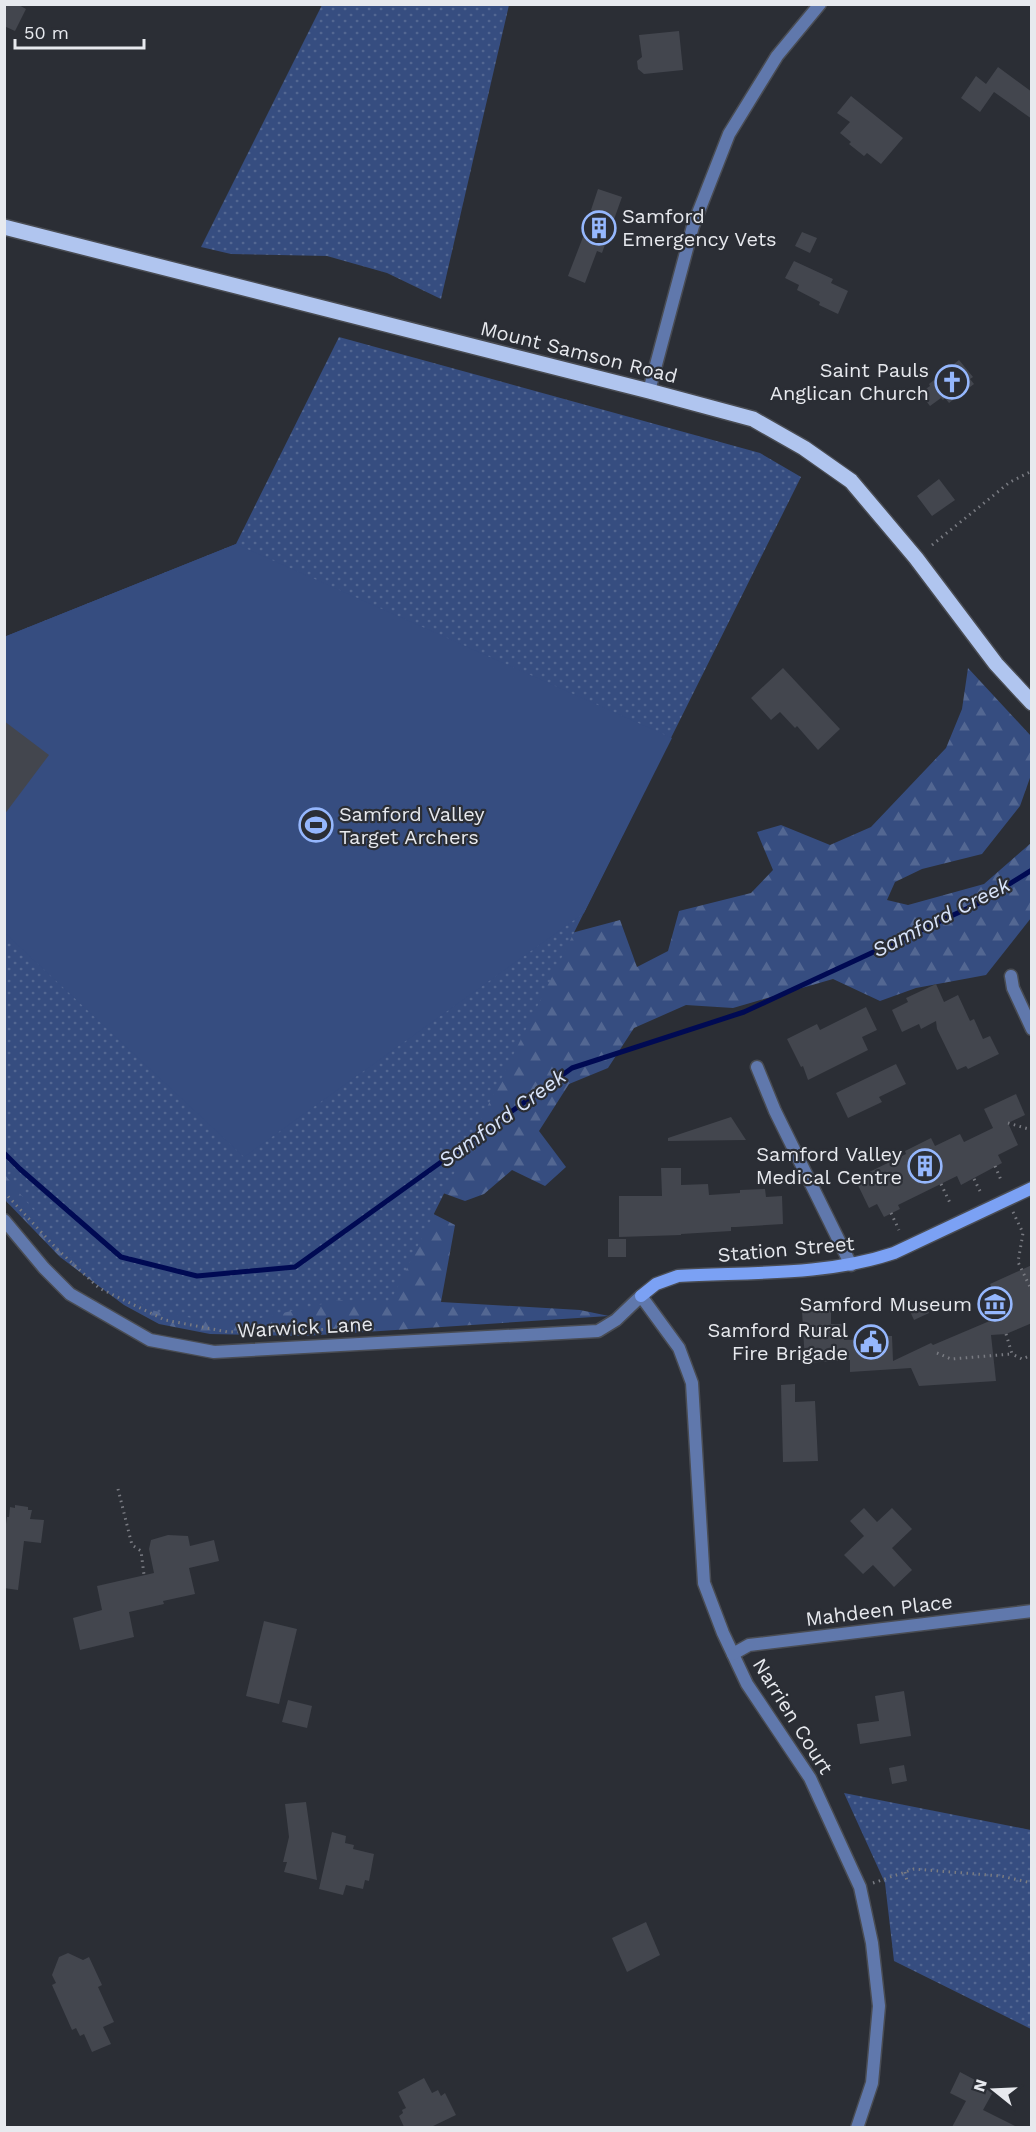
<svg xmlns="http://www.w3.org/2000/svg" width="1036" height="2132" font-family="'Work Sans',sans-serif">
  <style>
    .forest { fill: url(#forest-firs) }
    .park { fill: url(#park-dots) }
    .pitch { fill: #364d80 }
    .lines { fill: none; stroke-linecap: round; stroke-linejoin: round }
    .stream { stroke: #000a53; stroke-width: 5 }
    .building { fill: #43464e }
    .street-casing { stroke: #494c53; stroke-width: 15 }
    .secondary-casing { stroke: #494c53; stroke-width: 15 }
    .primary-casing { stroke: #494c53; stroke-width: 18 }
    .path { stroke: #797b82; stroke-width: 3; stroke-dasharray: 1.5 4.5; stroke-linecap: butt }
    .street { stroke: #6078ac; stroke-width: 12 }
    .secondary { stroke: #7ba1f4; stroke-width: 12 }
    .primary { stroke: #b0c5ef; stroke-width: 15 }
    .labels { text-anchor: middle; dominant-baseline: central; stroke-width: 4.5; stroke-linejoin: round; paint-order: stroke }
    .poi-label { font-size: 20px; fill: #e7e9ee; stroke: #2b2e35; text-anchor: end }
    .street-label { font-size: 20px; fill: #e7e9ee; stroke: #2b2e35 }
    .water-label { font-size: 21px; font-style: italic; fill: #d9e4fa; stroke: #2b2e35 }
  </style>
  <defs>
    <pattern id="forest-firs" width="22" height="20" patternUnits="userSpaceOnUse" patternTransform="scale(1.5)"><rect width="22" height="20" fill="#364d80"/><path d="M5 1l3.5 6h-7zM16 11l3.5 6h-7z" fill="#536792"/></pattern>
    <pattern id="park-dots" width="8" height="8" patternUnits="userSpaceOnUse" patternTransform="scale(1.5)"><rect width="8" height="8" fill="#364d80"/><path d="M2 2h.1M6 6h.1" fill="none" stroke="#536792" stroke-width="1.8" stroke-linecap="round"/></pattern>
  </defs>
  <rect width="100%" height="100%" fill="#2b2e35"/>
  <path class="forest" d="M968,668L1031,736V775L1020,806L982,854L922,869L895,882L887,900L908,905L984,884L1031,843V918L986,975L916,988L880,1001L833,979L733,1008L686,1005L634,1028L608,1068L569,1084L539,1131L566,1167L545,1186L512,1170L484,1194L465,1201L429,1188L418,1206L455,1225L441,1302L580,1310L609,1316L304,1336L210,1334L159,1324L124,1305L60,1257L5,1200L4,942L564,935L620,920L637,967L668,951L679,911L751,893L773,870L757,832L781,825L830,845L871,827L946,748L962,709Z"/>
  <g class="park">
    <path d="M322,5H509L441,299L387,273L327,256L231,254L201,247Z"/>
    <path d="M339,337L760,453L801,477L390,1302L340,1300L243,1322L197,1319L155,1311L108,1287L72,1258L5,1175L4,637L236,544Z"/>
    <path d="M844,1793L1031,1830V2029L894,1961L885,1883Z"/>
  </g>
  <path class="pitch" d="M236,544L672,738L584,913L244,1157L5,933L4,637Z"/>
  <g class="lines">
    <path class="stream" d="M4,1153L20,1169L121,1257L197,1276L295,1267L572,1068L744,1012L977,904L1032,870"/>
  </g>
  <g class="building">
    <path d="M7,4H17L26,9L15,31L4,26V10Z"/>
    <path d="M679,31L683,70L644,74L638,69L637,61L642,57L639,35Z"/>
    <path d="M998,67L1032,92V119L994,92L980,112L961,98L976,76L986,84Z"/>
    <path d="M851,96L903,138L881,164L867,153L864,156L849,144L851,142L840,133L850,122L837,113Z"/>
    <path d="M598,189L622,197L602,253L597,251L585,283L568,276L593,211L591,210Z"/>
    <path d="M802,232L817,238L810,253L795,246Z"/>
    <path d="M794,261L833,279L831,283L848,291L838,314L819,305L820,302L797,290L799,285L785,278Z"/>
    <path d="M959,360L973,377L970,379L974,384L949,403L945,398L943,400L941,398L930,406L920,393L930,386L929,384Z"/>
    <path d="M939,479L955,500L932,516L917,496Z"/>
    <path d="M783,668L840,729L818,750L797,726L795,728L780,712L771,720L751,698Z"/>
    <path d="M4,721L49,755L4,815Z"/>
    <path d="M936,984L944,1002L958,995L970,1021L974,1019L983,1039L990,1036L999,1054L968,1069L966,1066L957,1070L937,1029L936,1021L921,1029L919,1024L902,1032L892,1010L908,1002L906,998Z"/>
    <path d="M866,1007L877,1030L862,1037L868,1050L808,1080L803,1066L801,1067L787,1039L817,1024L820,1030Z"/>
    <path d="M896,1064L906,1084L879,1097L882,1102L848,1118L836,1093Z"/>
    <path d="M1016,1094L1025,1115L1008,1123L1018,1145L998,1155L1002,1163L961,1185L957,1176L898,1205L900,1209L884,1217L877,1204L869,1208L855,1179L906,1154L905,1151L931,1138L935,1146L960,1134L964,1142L993,1128L984,1109Z"/>
    <path d="M731,1117L746,1140L668,1141V1138Z"/>
    <path d="M661,1168H681V1185L708,1184L709,1195L740,1193V1190L765,1189L766,1197L782,1196L783,1224L736,1227H731V1231L681,1234V1235L619,1237V1196H662Z"/>
    <rect x="608" y="1239" width="18" height="18"/>
    <path d="M1032,1265V1323L1006,1334L991,1335L996,1381L919,1386L911,1368L850,1372V1360L805,1363L802,1311L831,1309V1324H843L844,1340L871,1339V1333H885V1336H892L893,1361L931,1343L933,1345L992,1320L989,1311L1000,1306L990,1284Z"/>
    <path d="M923,1300L929,1313L914,1320L908,1307Z"/>
    <path d="M795,1384V1402L815,1401L818,1461L783,1462L781,1385Z"/>
    <path d="M15,1505L28,1507V1510H32L30,1519L44,1520L41,1543L24,1541L18,1590L4,1588V1538L7,1517H9L10,1507L15,1508Z"/>
    <path d="M864,1508L877,1522L892,1508L912,1529L892,1548L912,1570L894,1587L873,1565L863,1574L844,1555L864,1536L850,1521Z"/>
    <path d="M168,1535L188,1536L190,1546L214,1540L219,1561L189,1568L195,1594L163,1601L164,1604L129,1612L134,1637L80,1650L73,1618L102,1610L97,1586L154,1573L149,1549L151,1540Z"/>
    <path d="M264,1621L297,1629L279,1704L246,1696Z"/>
    <path d="M904,1691L911,1736L860,1744L857,1724L879,1721L875,1696Z"/>
    <path d="M288,1700L312,1706L307,1728L282,1722Z"/>
    <path d="M904,1765L907,1781L892,1784L889,1768Z"/>
    <path d="M306,1802L317,1880L284,1872L287,1862H283L289,1837L285,1804Z"/>
    <path d="M332,1832L346,1836L345,1843L354,1845L353,1849L374,1854L369,1881L365,1880L363,1889L346,1885L343,1895L319,1889Z"/>
    <path d="M646,1922L660,1955L627,1972L612,1938Z"/>
    <path d="M68,1953L83,1960L89,1957L102,1985L98,1987L114,2022L103,2027L111,2044L92,2052L84,2034L80,2036L76,2028L72,2030L52,1985L56,1983L52,1975L59,1957Z"/>
    <path d="M960,2072L994,2090L983,2110L1017,2127H952L966,2101L950,2093Z"/>
    <path d="M424,2078L432,2093L438,2090L441,2096L445,2093L456,2115L431,2127H404L399,2116L403,2113L402,2110L406,2108L398,2092Z"/>
  </g>
  <g class="lines">
    <g class="street-casing">
      <g id="street">
        <path d="M649,391L693,226L729,134L777,56L820,4"/>
        <path d="M1011,976L1013,988L1032,1029"/>
        <path d="M757,1067L775,1111L851,1265"/>
        <path d="M4,1220L44,1268L70,1294L150,1340L214,1352L598,1331L616,1320L641,1296L679,1348L692,1383L704,1583L723,1633L747,1684L810,1778L860,1887L872,1943L879,2006L872,2083L857,2128"/>
        <path d="M733,1654L749,1645L1032,1611"/>
      </g>
    </g>
    <g class="secondary-casing">
      <path id="secondary" d="M641,1296L656,1284L678,1276C750,1272 825,1276 894,1253L1032,1188"/>
    </g>
    <g class="primary-casing">
      <path id="primary" d="M4,227L649,391L753,419L804,448L851,481L916,558L996,664L1032,703"/>
    </g>
    <g class="path">
      <path d="M932,545L1010,482L1032,471"/>
      <path d="M1008,1123L1032,1130"/>
      <path d="M995,1166L1001,1180"/>
      <path d="M974,1179L980,1191"/>
      <path d="M941,1184L951,1205"/>
      <path d="M4,1192L56,1248L99,1288L165,1320L228,1332L344,1329"/>
      <path d="M1013,1212L1023,1233L1018,1262L1032,1291"/>
      <path d="M891,1213L899,1230"/>
      <path d="M1006,1334L1012,1354L1022,1359L1032,1355"/>
      <path d="M937,1353L951,1359L1012,1354"/>
      <path d="M118,1489L132,1545L141,1551L144,1575"/>
      <path d="M905,1872L907,1881"/>
      <path d="M873,1883L914,1869L1001,1876L1032,1883"/>
    </g>
    <use href="#street" class="street"/>
    <use href="#secondary" class="secondary"/>
    <use href="#primary" class="primary"/>
  </g>
  <defs>
    <g id="building-ring" transform="scale(1.725)"><circle r="9.5" fill="#2b2e35" stroke="#95b7fd" stroke-width="1.5"/><path d="M-4-6H4V6H1V3H-1V6H-4ZM-2.5-4.3h1.7v1.8h-1.7ZM.8-4.3h1.7v1.8H.8ZM-2.5-1h1.7V.8h-1.7ZM.8-1h1.7V.8H.8Z" fill="#95b7fd"/></g>
    <g id="church-ring" transform="scale(1.725)"><circle r="9.5" fill="#2b2e35" stroke="#95b7fd" stroke-width="1.5"/><path d="M-1.2-6h2.4v3.5h3.3v2.4h-3.3V6h-2.4V-.1h-3.3v-2.4h3.3Z" fill="#95b7fd"/></g>
    <g id="stadium-ring" transform="scale(1.725)"><circle r="9.5" fill="#2b2e35" stroke="#95b7fd" stroke-width="1.5"/><path d="M0-5a6.5 5 0 1 0 0 10a6.5 5 0 1 0 0-10ZM-3.5-1.8h7v3.6h-7Z" fill="#95b7fd"/></g>
    <g id="museum-ring" transform="scale(1.725)"><circle r="9.5" fill="#2b2e35" stroke="#95b7fd" stroke-width="1.5"/><path d="M0-6L6-3V-2H-6V-3ZM-5-1h2V3h-2ZM-1-1h2V3h-2ZM3-1h2V3H3ZM-6 4H6V6H-6Z" fill="#95b7fd"/></g>
    <g id="civic-ring" transform="scale(1.725)"><circle r="9.5" fill="#2b2e35" stroke="#95b7fd" stroke-width="1.5"/><path d="M-.6-6.5H3V-4.5H.6V-3L4-1V1h2V6H-6V1h2V-1L-.6-3ZM-1.2 2.5V6h2.4V2.5Z" fill="#95b7fd"/></g>
  </defs>
  <g fill-rule="evenodd">
    <use href="#building-ring" x="599" y="228"/>
    <use href="#church-ring" x="952" y="382"/>
    <use href="#stadium-ring" x="316" y="825"/>
    <use href="#building-ring" x="925" y="1166"/>
    <use href="#museum-ring" x="995" y="1304"/>
    <use href="#civic-ring" x="871" y="1342"/>
  </g>
  <g class="labels">
    <g class="poi-label">
      <text x="622" y="216" text-anchor="start">Samford<tspan x="622" dy="23">Emergency Vets</tspan></text>
      <text x="929" y="370">Saint Pauls<tspan x="929" dy="23">Anglican Church</tspan></text>
      <text x="339" y="814" text-anchor="start">Samford Valley<tspan x="339" dy="23">Target Archers</tspan></text>
      <text x="902" y="1154">Samford Valley<tspan x="902" dy="23">Medical Centre</tspan></text>
      <text x="972" y="1304">Samford Museum</text>
      <text x="848" y="1330">Samford Rural<tspan x="848" dy="23">Fire Brigade</tspan></text>
    </g>
    <g class="street-label">
      <text transform="translate(579 352) rotate(14)">Mount Samson Road</text>
      <text transform="translate(786 1249) rotate(-5)">Station Street</text>
      <text transform="translate(305 1327) rotate(-3)">Warwick Lane</text>
      <text transform="translate(879 1610) rotate(-7)">Mahdeen Place</text>
      <text transform="translate(793 1716) rotate(58)">Narrien Court</text>
    </g>
    <g class="water-label">
      <text transform="translate(941 917) rotate(-27)">Samford Creek</text>
      <text transform="translate(502 1118) rotate(-36)">Samford Creek</text>
    </g>
  </g>
  <rect width="1036" height="2132" fill="none" stroke="#e7e9ee" stroke-width="12"/>
  <g transform="translate(994 2090) rotate(288)" stroke="#2b2e35" stroke-width="4.5" paint-order="stroke">
  <path d="M0-4.5L10 22L0 15L-10 22Z" fill="#e7e9ee"/>
  <text y="-9" font-size="16" font-weight="bold" text-anchor="middle" fill="#e7e9ee">N</text>
  </g>
  <path d="M15 39v9h129v-9" fill="none" stroke="#e7e9ee" stroke-width="3"/>
  <text x="24" y="39" font-size="18" fill="#e7e9ee" stroke="#2b2e35" stroke-width="4.5" paint-order="stroke">50 m</text>
</svg>
